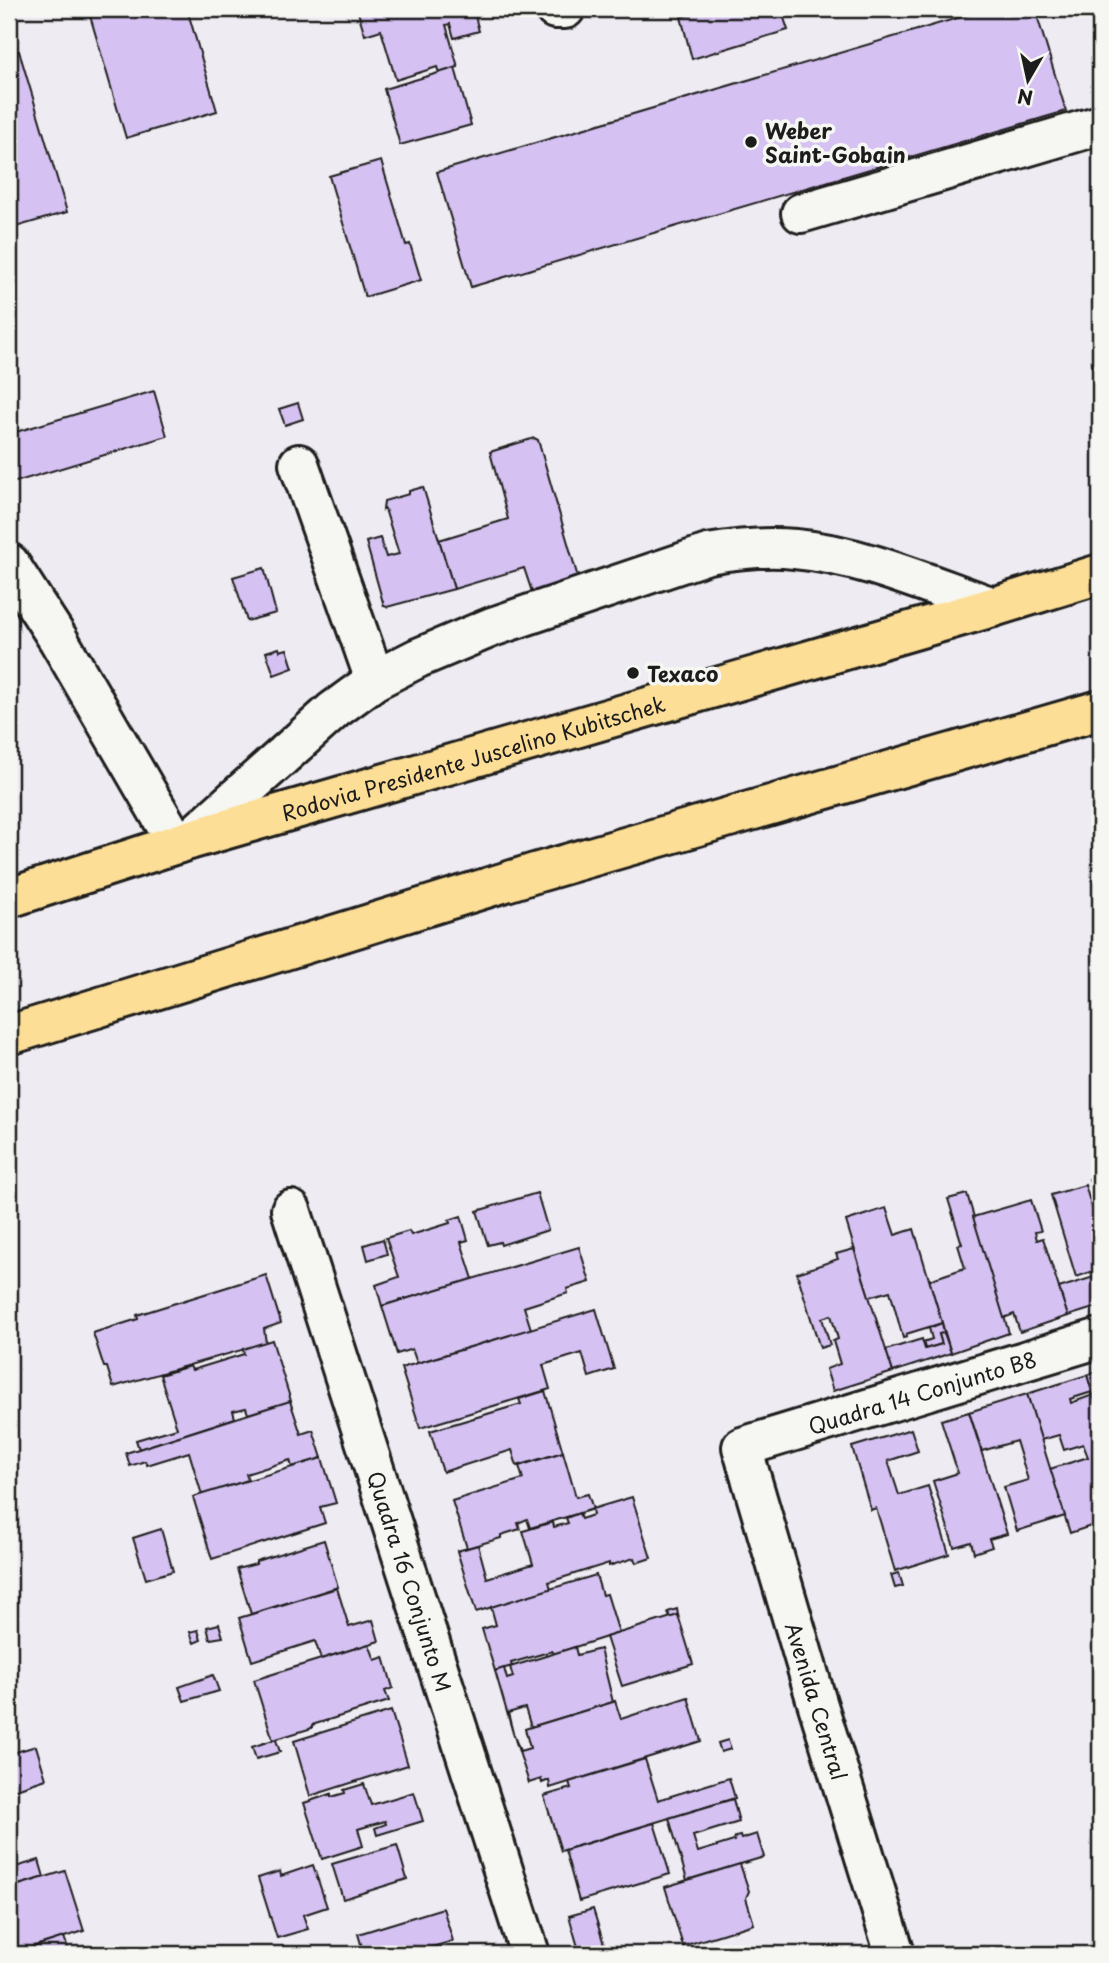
<svg xmlns="http://www.w3.org/2000/svg" width="1109" height="1963" font-family="'Playpen Sans',sans-serif">
  <style>
    .building { fill: #d5c1f2; stroke: #1c1c1c; stroke-width: 2 }
    .lines { fill: none; stroke-linecap: round; stroke-linejoin: round }
    .minor-casing { stroke: #1c1c1c; stroke-width: 44 }
    .highway-casing { stroke: #1c1c1c; stroke-width: 44 }
    .minor { stroke: #f6f6f2; stroke-width: 38 }
    .highway { stroke: #fdde96; stroke-width: 38 }
    .poi-dot { fill: #1c1c1c; stroke: #f6f6f2; stroke-width: 2.5 }
    .labels { text-anchor: middle; dominant-baseline: central; stroke-width: 7; stroke-linejoin: round; paint-order: stroke }
    .poi-label { font-size: 21px; font-weight: bold; fill: #1c1c1c; stroke: #f6f6f2; text-anchor: start }
    .street-label { font-size: 21px; fill: #1c1c1c; stroke: #f6f6f2 }
  </style>
  <rect width="100%" height="100%" fill="#efebf2"/>
  <filter id="ink" filterUnits="userSpaceOnUse"><feTurbulence type="fractalNoise" baseFrequency=".0143" numOctaves="2"/><feDisplacementMap in="SourceGraphic" scale="14" xChannelSelector="R" yChannelSelector="G"/><feConvolveMatrix kernelMatrix="1 2 1 2 8 2 1 2 1" color-interpolation-filters="sRGB"/></filter>
  <g filter="url(#ink)">
    <g class="building">
      <path d="M88,9H187L217,111L126,138Z"/>
      <path d="M357,9H473L479,31L454,38L450,24L446,25L458,67L439,73L437,67L396,80L381,30L365,35Z"/>
      <path d="M709,9H781L788,30L692,59L681,17Z"/>
      <path d="M988,9H1035L1066,111L471,287L437,172Z"/>
      <path d="M19,51L67,212L9,229V54Z"/>
      <path d="M455,68L471,125L400,145L384,89Z"/>
      <path d="M381,161L406,245L410,244L421,280L365,297L329,176Z"/>
      <path d="M154,391L167,436L9,484V434Z"/>
      <path d="M298,403L303,419L285,425L279,409Z"/>
      <path d="M534,438L538,440L579,581L533,595L524,568L454,589L439,540L508,519L490,452Z"/>
      <path d="M423,487L454,589L387,607L384,606L366,542L380,538L386,557L399,554L385,509L383,510L384,501L409,494V491Z"/>
      <path d="M264,568L276,613L247,621L233,577Z"/>
      <path d="M279,648L280,651L287,649L293,668L274,675L266,652Z"/>
      <path d="M1100,1175V1214L1089,1179Z"/>
      <path d="M1085,1185L1100,1235V1269L1076,1277L1051,1195Z"/>
      <path d="M537,1193L548,1230L501,1245L500,1242L488,1245L477,1211Z"/>
      <path d="M967,1194L1009,1333L951,1353L929,1280L965,1268L958,1245L962,1244L948,1199Z"/>
      <path d="M1031,1200L1041,1231L1035,1232L1037,1240L1043,1238L1068,1316L1020,1332L1014,1314L1004,1318L973,1217Z"/>
      <path d="M886,1208L895,1235L914,1229L942,1323L906,1334L907,1337L903,1338L890,1291L869,1297L846,1221Z"/>
      <path d="M461,1216L468,1240L461,1242L473,1279L382,1306L376,1285L399,1277L386,1238L409,1231L411,1235L450,1223L449,1220Z"/>
      <path d="M383,1239L387,1254L368,1260L364,1245Z"/>
      <path d="M579,1247L590,1282L567,1289L568,1293L524,1307L531,1329L417,1363L412,1349L397,1354L382,1306Z"/>
      <path d="M854,1249L893,1372L833,1391L826,1369L840,1364L833,1341L838,1339L831,1315L822,1318L830,1345L820,1348L797,1273L838,1259L836,1254Z"/>
      <path d="M266,1275L281,1323L264,1329L266,1343L113,1387L107,1367H104L93,1333L138,1319L137,1315Z"/>
      <path d="M1100,1275V1306L1068,1316L1059,1288Z"/>
      <path d="M596,1309L614,1369L589,1377L582,1353L543,1365L550,1389L420,1428L401,1368Z"/>
      <path d="M942,1323L944,1333L939,1334L942,1344L925,1349L923,1342L932,1339L929,1328Z"/>
      <path d="M944,1333L951,1353L893,1372L886,1350L922,1339L925,1349L942,1344L939,1334Z"/>
      <path d="M272,1340L291,1401L248,1414L246,1408L233,1411L235,1418L139,1449L136,1440L177,1428L160,1375L190,1366L192,1370L244,1354L243,1349Z"/>
      <path d="M1100,1371V1399L1095,1401L1087,1375Z"/>
      <path d="M1087,1375L1092,1392L1070,1399L1071,1403L1093,1395L1100,1419V1523L1070,1533L1050,1469L1088,1457L1083,1444L1064,1450L1059,1435L1041,1440L1027,1394Z"/>
      <path d="M545,1391L563,1452L517,1466L512,1450L443,1472L430,1431L521,1404L519,1399Z"/>
      <path d="M1027,1394L1065,1516L1017,1531L1004,1487L1028,1480L1016,1441L982,1451L969,1412Z"/>
      <path d="M290,1401L301,1434L313,1430L322,1458L292,1467L290,1460L246,1474L248,1480L202,1495L189,1452L147,1465L145,1461L130,1466L126,1453Z"/>
      <path d="M969,1412L1007,1534L989,1539L992,1547L974,1553L971,1542L954,1547L933,1481L958,1473L941,1420Z"/>
      <path d="M911,1429L918,1451L888,1461L899,1495L928,1486L949,1554L895,1571L876,1508L871,1510L852,1447Z"/>
      <path d="M563,1452L576,1497L588,1494L593,1509L530,1528L527,1519L518,1523L520,1529L501,1535V1538L467,1548L452,1501L523,1479L519,1466Z"/>
      <path d="M322,1458L336,1503L320,1507L325,1523L212,1559L193,1497Z"/>
      <path d="M632,1497L651,1558L636,1563L634,1558L609,1566V1563L549,1582L551,1589L476,1612L457,1551L478,1545L487,1578L533,1564L523,1531L553,1522L554,1527L568,1523L566,1518L579,1513L581,1519L593,1515L592,1509Z"/>
      <path d="M161,1529L173,1571L146,1579L133,1538Z"/>
      <path d="M324,1540L338,1587L251,1614L237,1569L256,1564V1561Z"/>
      <path d="M899,1573L903,1586L895,1588L891,1575Z"/>
      <path d="M596,1575L602,1595L607,1594L619,1633L553,1654L552,1651L511,1663L512,1666L495,1671L482,1629L496,1625L491,1607Z"/>
      <path d="M337,1588L349,1627L373,1620L379,1641L321,1659L315,1641L252,1661L239,1618Z"/>
      <path d="M677,1609L678,1615L670,1618L668,1612Z"/>
      <path d="M678,1615L693,1664L622,1686L606,1637Z"/>
      <path d="M219,1624L223,1637L210,1639L207,1627Z"/>
      <path d="M198,1630L201,1640L194,1643L190,1632Z"/>
      <path d="M369,1644L375,1660L384,1657L393,1688L385,1691L389,1701L312,1725V1728L273,1740L254,1680Z"/>
      <path d="M575,1647L577,1655L600,1649L613,1702L531,1727L525,1708L508,1713L513,1733L495,1671L504,1668L507,1679L513,1677L510,1667Z"/>
      <path d="M213,1675L219,1691L184,1701L179,1687Z"/>
      <path d="M688,1697L701,1741L550,1788L549,1780L542,1783L541,1779L529,1783L513,1733L520,1751L530,1748L525,1729L531,1727L613,1702L615,1701L621,1719Z"/>
      <path d="M391,1711L408,1765L310,1796L294,1741Z"/>
      <path d="M273,1740H276L280,1752L256,1759L252,1747Z"/>
      <path d="M728,1740L731,1749L721,1752L718,1743Z"/>
      <path d="M36,1746L46,1779L10,1791L9,1754Z"/>
      <path d="M645,1759L658,1800L729,1778L735,1798L561,1851L544,1796L571,1788L569,1782Z"/>
      <path d="M364,1784L371,1805L414,1792L423,1821L377,1835L375,1828L386,1824L385,1821L358,1829L363,1846L322,1859L304,1803L331,1794V1797L345,1793L344,1790Z"/>
      <path d="M733,1799L739,1822L693,1836L698,1852L734,1841L735,1837L740,1836L741,1839L757,1834L764,1857L687,1880L669,1818Z"/>
      <path d="M654,1823L670,1874L579,1901L565,1850Z"/>
      <path d="M397,1845L407,1879L343,1899L332,1864Z"/>
      <path d="M39,1860L44,1877L9,1888V1869Z"/>
      <path d="M740,1864L749,1891L746,1898L754,1924L683,1946L665,1887Z"/>
      <path d="M313,1865L327,1907L303,1915L308,1929L277,1938L258,1878L280,1871L281,1876Z"/>
      <path d="M65,1871L84,1931L9,1954V1888Z"/>
      <path d="M443,1908L453,1941L408,1954H364L358,1934Z"/>
      <path d="M593,1909L607,1954H580L569,1916Z"/>
      <path d="M64,1937L70,1954H11Z"/>
    </g>
    <g class="lines">
      <g class="minor-casing">
        <g id="minor">
          <path d="M555,9H565"/>
          <path d="M801,213L1100,125"/>
          <path d="M299,464L375,680"/>
          <path d="M9,563L58,639L177,844"/>
          <path d="M189,840L334,710L375,680L418,658L492,627L708,554C737,549 766,546 795,549C863,555 929,585 993,607"/>
          <path id="s1" d="M291,1210L530,1954"/>
          <path id="s2" d="M895,1954L816,1699L742,1447L1100,1338"/>
        </g>
      </g>
      <g class="highway-casing">
        <g id="highway">
          <path id="s3" d="M9,898L189,840L993,607L1100,574"/>
          <path d="M9,1035L535,873L1100,710"/>
        </g>
      </g>
      <use href="#minor" class="minor"/>
      <use href="#highway" class="highway"/>
    </g>
  </g>
  <g class="poi-dot">
    <circle cx="751" cy="142" r="7"/>
    <circle cx="633" cy="673" r="7"/>
  </g>
  <g class="labels">
    <g class="poi-label">
      <text x="765" y="130">Weber<tspan x="765" dy="24">Saint-Gobain</tspan></text>
      <text x="647" y="673">Texaco</text>
    </g>
    <g class="street-label">
      <text stroke="none"><textPath href="#s3" startOffset="485">Rodovia Presidente Juscelino Kubitschek</textPath></text>
      <text stroke="none"><textPath href="#s2" startOffset="718">Quadra 14 Conjunto B8</textPath></text>
      <text stroke="none"><textPath href="#s1" startOffset="390">Quadra 16 Conjunto M</textPath></text>
      <text transform="translate(817 1701) rotate(73)">Avenida Central</text>
    </g>
  </g>
  <rect width="1109" height="1963" fill="none" stroke="#f6f6f2" stroke-width="35"/>
  <rect x="18" y="18" width="1074" height="1928" fill="none" stroke="#1c1c1c" stroke-width="2.5" filter="url(#ink)"/>
  <g transform="translate(1028 80) rotate(189)" stroke="#f6f6f2" stroke-width="5" paint-order="stroke">
  <path d="M0-5L12 26L0 18L-12 26Z" fill="#1c1c1c"/>
  <text y="-10" font-size="19" font-weight="bold" text-anchor="middle" fill="#1c1c1c">N</text>
  </g>
</svg>
